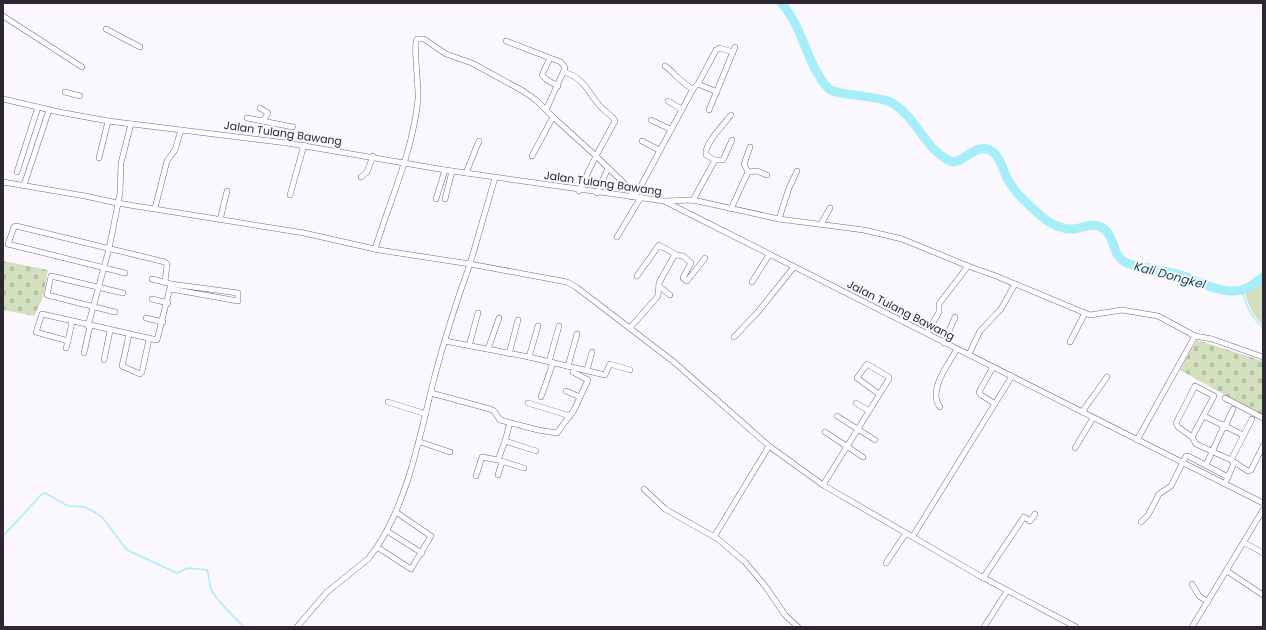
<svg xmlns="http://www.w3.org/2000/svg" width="1266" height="630" font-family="Poppins,sans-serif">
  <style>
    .green { fill: #d3e0be }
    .cemetery { fill: url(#cemetery-stones) }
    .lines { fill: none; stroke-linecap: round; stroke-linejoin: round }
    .stream { stroke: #a7eefb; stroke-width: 1.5 }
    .river { stroke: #a7eefb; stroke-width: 9 }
    .minor-casing { stroke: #776887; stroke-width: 6 }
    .minor { stroke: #fff; stroke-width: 5 }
    .labels { text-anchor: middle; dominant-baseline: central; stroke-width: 4; stroke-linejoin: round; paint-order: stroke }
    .street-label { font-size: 11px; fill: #2d2734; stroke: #faf7fe }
    .water-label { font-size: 12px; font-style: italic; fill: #0a4a53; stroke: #faf7fe }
  </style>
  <defs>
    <pattern id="cemetery-stones" width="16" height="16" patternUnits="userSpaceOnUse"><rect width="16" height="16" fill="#d3e0be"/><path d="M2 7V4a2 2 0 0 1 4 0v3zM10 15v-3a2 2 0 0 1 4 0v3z" fill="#b5c0a4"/></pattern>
  </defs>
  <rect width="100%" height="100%" fill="#faf7fe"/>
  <path class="green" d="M1263,282V326C1253,315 1248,306 1245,292Z"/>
  <g class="cemetery">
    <path d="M3,261L48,270L43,297L34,316L3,310Z"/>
    <path d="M1197,340L1263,361V416L1180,370Z"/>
  </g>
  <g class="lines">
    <g class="stream">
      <path d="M1242,290C1246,305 1251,317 1263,328"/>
      <path d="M3,536L41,495L45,493L68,506L85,507L96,513L102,517L127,550L177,573L188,568L207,570C210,577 208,584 212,591C220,604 233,616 244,627"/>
    </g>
    <path class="river" d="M781,3C803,26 806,64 828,88C837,97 876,94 892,103C917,117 924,149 950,161C963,167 975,139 993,152C1001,158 1003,171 1008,180C1015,192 1028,205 1040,215C1049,223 1061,230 1074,229C1083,228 1093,222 1101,227C1115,234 1111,252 1123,261C1130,266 1144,267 1153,269C1163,271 1174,273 1184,276C1200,282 1218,292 1235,291C1246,291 1255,283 1263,277"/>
    <g class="minor-casing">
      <g id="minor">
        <path d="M3,16L82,67"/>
        <path d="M106,29L140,47"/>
        <path d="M506,41L550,58L542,75L547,80L558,86"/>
        <path d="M665,66C676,74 681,83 693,89"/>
        <path d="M564,72C586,79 587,92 600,106C604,111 610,114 614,119L615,121L596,156L629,188L632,193L631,197"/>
        <path d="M698,84L716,50L720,48L733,52"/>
        <path d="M65,92L80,96"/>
        <path d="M3,99L59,112L108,121L287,143L445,170L664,201L1263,503"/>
        <path d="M668,101L681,109"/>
        <path d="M260,108L268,113L263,121"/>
        <path d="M546,110L565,68L561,62L550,58"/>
        <path d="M709,110L735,47"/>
        <path d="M247,118L293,127"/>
        <path d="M651,120L670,129"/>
        <path d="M642,141L659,150"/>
        <path d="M532,156L553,117L596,156L579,191"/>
        <path d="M99,158L108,121"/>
        <path d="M715,160H723L732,140"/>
        <path d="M17,172L38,107"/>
        <path d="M748,172L744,164L750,147"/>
        <path d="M466,173L479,141"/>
        <path d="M361,177L367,172L373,156"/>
        <path d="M495,178L470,264L567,282L576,287L674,362L769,446L823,485L980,576L1076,627"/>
        <path d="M3,182L85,196L117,203L304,233L379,250L470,264C457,300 445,337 435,375C420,433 410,496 377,547L411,569L431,536L396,512"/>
        <path d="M24,185L49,110"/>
        <path d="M597,193L608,168"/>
        <path d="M290,195L304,145"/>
        <path d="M635,197L693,89L698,84L717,92"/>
        <path d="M436,199L445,170"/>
        <path d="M445,199L452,171"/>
        <path d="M693,200L715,160L706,155C703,145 725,123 731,115"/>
        <path d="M665,201L693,200L779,219L864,230L902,239L968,266L996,276L1085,313L1090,315L1122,310L1158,316L1195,336L1212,339L1263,357"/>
        <path d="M155,208L167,161L175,150L181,130"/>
        <path d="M731,209L748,172L757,171L767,175"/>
        <path d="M779,219L789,188L797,171"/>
        <path d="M220,220L227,191"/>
        <path d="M821,224L830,208"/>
        <path d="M617,237L641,197"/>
        <path d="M375,249C390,200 413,151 418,99C419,88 413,44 417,39H424L446,54L472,63L523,91L536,100L553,117"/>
        <path d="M675,255L683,256L691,263L683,278L687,281L705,258"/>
        <path d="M125,273L8,244L14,227L16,226L165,262L167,264L165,282"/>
        <path d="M752,282L769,255"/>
        <path d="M659,286L670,295"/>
        <path d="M171,289L238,301V293L171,284"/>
        <path d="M152,299L168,303"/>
        <path d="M115,312L47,295L51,276L123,293"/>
        <path d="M146,318L163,322"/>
        <path d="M72,322L68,341L36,332L42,314L157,340L171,284L152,279"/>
        <path d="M88,326L109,249L120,193L121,163L131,124"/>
        <path d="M630,328L658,296L659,283L675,254L659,245L637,276"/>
        <path d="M927,333L939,312V304L968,266"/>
        <path d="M129,335L122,366L140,374L142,372L149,339"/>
        <path d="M734,337L757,313L794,267"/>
        <path d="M445,341L529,357L605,375L610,364L630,370"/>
        <path d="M1070,342L1085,313"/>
        <path d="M944,343L955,317"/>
        <path d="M469,346L478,313"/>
        <path d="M66,348L68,341"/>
        <path d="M488,349L499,318"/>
        <path d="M84,353L90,326"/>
        <path d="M509,354L518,320"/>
        <path d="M969,354L980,331L1001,309L1015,284"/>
        <path d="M529,357L538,326"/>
        <path d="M104,360L110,331"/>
        <path d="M549,362L559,326"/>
        <path d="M568,366L577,334"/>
        <path d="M993,367L979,392L981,395L995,404"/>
        <path d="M587,370L592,352"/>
        <path d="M566,391L580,397"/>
        <path d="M431,393L490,409L494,411L500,420L538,430L557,433L574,410L588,380L573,372"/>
        <path d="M541,397L553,363"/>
        <path d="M1225,398L1263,418"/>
        <path d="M388,402L426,414"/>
        <path d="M528,403L570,416"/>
        <path d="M856,403L869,411"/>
        <path d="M940,407C927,391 949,363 957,349"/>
        <path d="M1082,412L1107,377"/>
        <path d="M837,416L875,440"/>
        <path d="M1204,416L1222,425"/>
        <path d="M510,423L505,441L536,451"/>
        <path d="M1226,424L1233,409"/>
        <path d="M1227,427L1243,435"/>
        <path d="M825,432L863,457"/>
        <path d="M1192,437L1214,396L1195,386L1176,423L1178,427L1192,437L1196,444L1231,460L1248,471L1251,470L1263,446"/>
        <path d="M1137,440L1195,336"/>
        <path d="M505,441L498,460L524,468"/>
        <path d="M420,442L450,452"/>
        <path d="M1075,448L1093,418"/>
        <path d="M1231,460L1252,419"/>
        <path d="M1206,465L1223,428L1227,427L1226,424L1222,425L1223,428"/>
        <path d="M498,475L502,462"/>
        <path d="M476,476L482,457L498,460"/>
        <path d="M1228,477L1234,463"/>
        <path d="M823,485L889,379V377L867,364L857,378L879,394"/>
        <path d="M644,489L665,509L718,539L745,562L766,587L785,615L798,627"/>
        <path d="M1141,522L1148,515L1159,494L1171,486L1186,456H1188L1228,477L1225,483"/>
        <path d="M387,531L422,553"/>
        <path d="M913,536L1012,376"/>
        <path d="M714,537L769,446"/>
        <path d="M1245,543L1263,553"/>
        <path d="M886,563L906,533"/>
        <path d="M1227,571L1263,595"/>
        <path d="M983,578L1024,517L1030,521L1035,514"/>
        <path d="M1192,584L1199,596L1208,602"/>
        <path d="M297,627L327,592L368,559L377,547"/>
        <path d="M984,627L1007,591"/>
        <path d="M1192,627L1263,510"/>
      </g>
    </g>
    <use href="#minor" class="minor"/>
  </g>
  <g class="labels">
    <g class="street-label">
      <text transform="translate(283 133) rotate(8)">Jalan Tulang Bawang</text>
      <text transform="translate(603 183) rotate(8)">Jalan Tulang Bawang</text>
      <text transform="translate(901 310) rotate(27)">Jalan Tulang Bawang</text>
    </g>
    <g class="water-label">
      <text transform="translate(1170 275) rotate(15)">Kali Dongkel</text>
    </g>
  </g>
  <rect width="1266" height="630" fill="none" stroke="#2d2734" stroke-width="8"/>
</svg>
